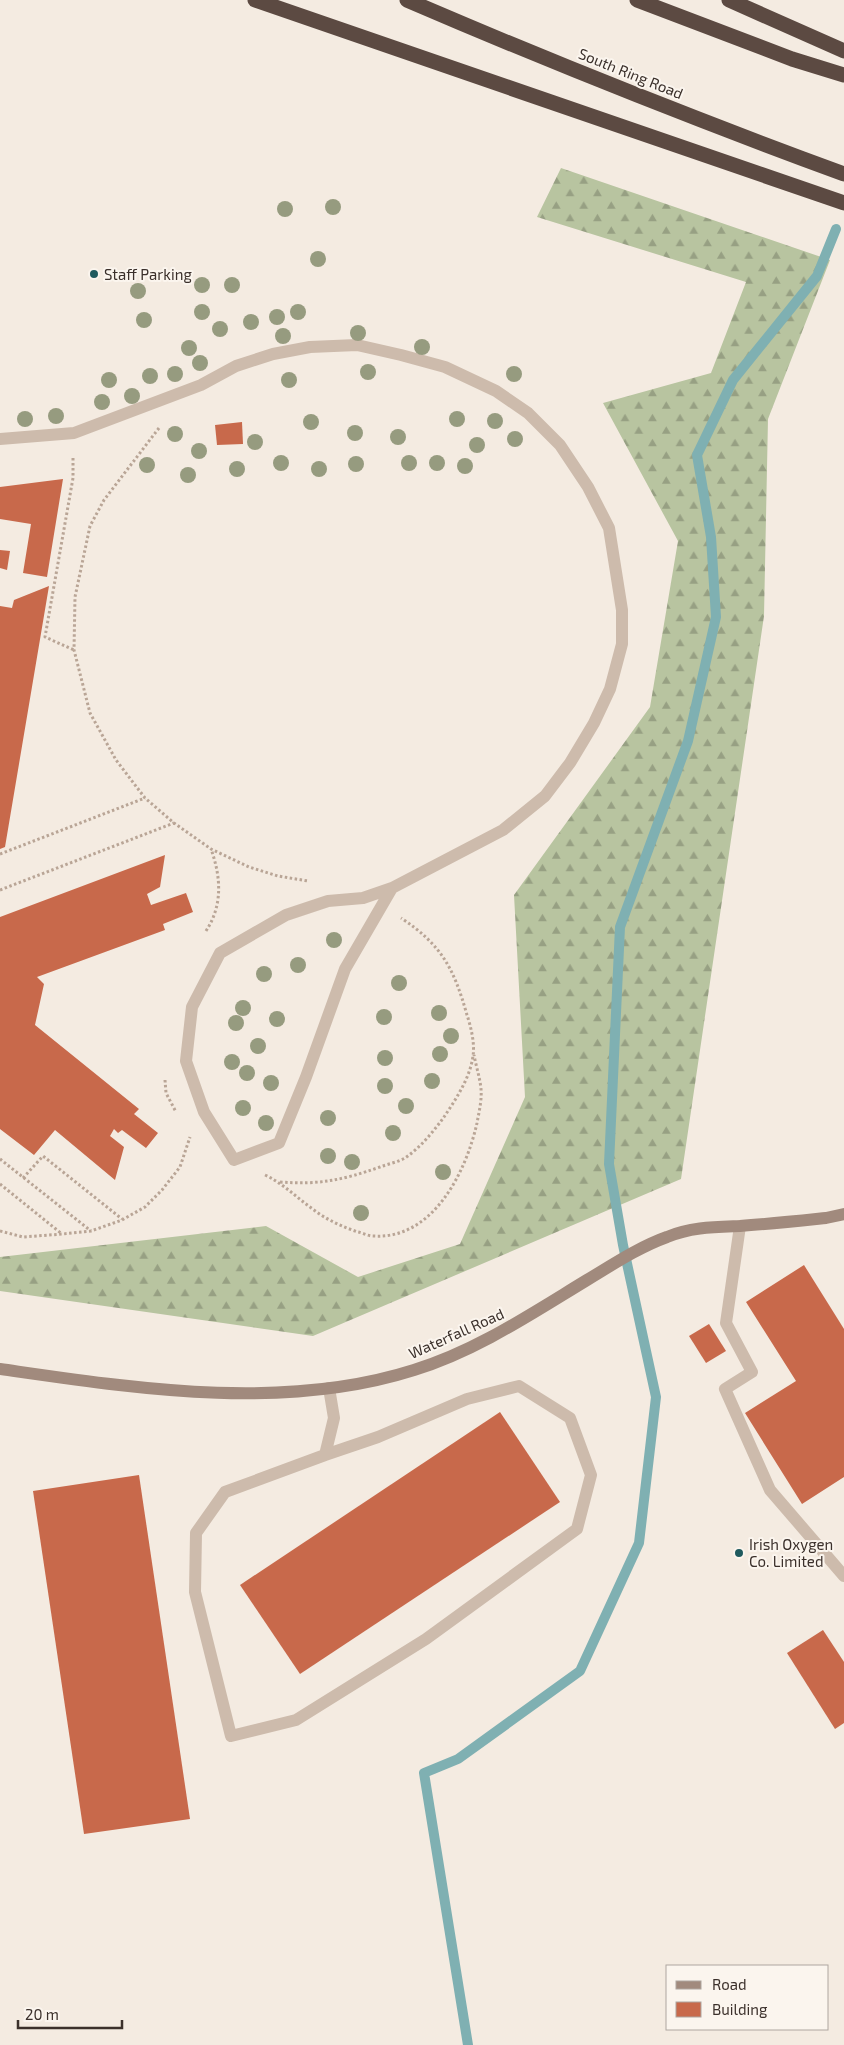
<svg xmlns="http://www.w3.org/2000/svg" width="844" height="2045" font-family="'Exo 2',sans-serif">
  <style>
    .forest { fill: url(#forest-firs) }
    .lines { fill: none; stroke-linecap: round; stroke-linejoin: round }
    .stream { stroke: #7fb0b2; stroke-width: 10 }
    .building { fill: #c8694b }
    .path { stroke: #b9a596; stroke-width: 3; stroke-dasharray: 2.5 2.5; stroke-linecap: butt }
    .lane { stroke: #cdbbac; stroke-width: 12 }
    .secondary { stroke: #a18a7d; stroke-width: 12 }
    .highway { stroke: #5c4a42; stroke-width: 15 }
    .tree { fill: #969b7f }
    .poi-dot { fill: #1f5a5e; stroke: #fbf5ee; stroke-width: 2 }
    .labels { text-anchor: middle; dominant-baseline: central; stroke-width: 4; stroke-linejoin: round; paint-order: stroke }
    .street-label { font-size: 15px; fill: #3b302b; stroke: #fbf5ee }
    .poi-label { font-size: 15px; fill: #3b302b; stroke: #fbf5ee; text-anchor: start }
  </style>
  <defs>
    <pattern id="forest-firs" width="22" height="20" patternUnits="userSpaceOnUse" patternTransform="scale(1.25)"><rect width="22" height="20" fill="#b8c4a0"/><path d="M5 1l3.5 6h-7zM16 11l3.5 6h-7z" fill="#97a083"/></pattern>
  </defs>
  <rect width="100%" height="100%" fill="#f4ebe1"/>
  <path class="forest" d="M561,168L830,260L768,419L764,616L681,1179L313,1336L0,1291V1257L266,1226L358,1277L460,1244L525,1097L514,895L650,707L678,541L603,403L711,373L746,282L537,217Z"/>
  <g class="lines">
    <path class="stream" d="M468,2045L424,1773L458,1759L580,1671L639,1543L656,1397L623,1245L609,1164L620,927L688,741L716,617L711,537L697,455L733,380L817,276L836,229"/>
  </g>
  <g class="building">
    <path d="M242,422L243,444L217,445L215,425Z"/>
    <path d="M63,479L47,577L23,573L31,524L0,519V487Z"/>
    <path d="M0,550L10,551L7,570L0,568Z"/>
    <path d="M49,586L5,847L0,849V606L12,608L14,600Z"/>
    <path d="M165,855L160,887L147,894L151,905L186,893L193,912L163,924L165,930L37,977L44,984L35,1025L139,1109L134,1114L158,1133L146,1148L122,1130L118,1133L114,1129L110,1136L124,1147L115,1180L55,1130L34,1155L0,1129V917Z"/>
    <path d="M804,1265L844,1329V1477L802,1504L745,1413L796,1381L746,1302Z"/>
    <path d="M709,1324L726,1351L706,1363L689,1336Z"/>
    <path d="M500,1412L560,1502L300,1674L240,1585Z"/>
    <path d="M139,1475L190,1819L84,1834L33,1491Z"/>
    <path d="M823,1630L844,1662V1723L835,1729L787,1653Z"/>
  </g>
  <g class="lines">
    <g class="path">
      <path d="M159,428L104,500L90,526L75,597L74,650L90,713L116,760L145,798L174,823L211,849L249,867L278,876L308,881"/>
      <path d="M73,458V478L45,637L74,650"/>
      <path d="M0,854L145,798"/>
      <path d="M0,890L174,823"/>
      <path d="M206,931C223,905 221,877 211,849"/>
      <path d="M165,1080L166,1093L176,1112"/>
      <path d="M0,1159L91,1231"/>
      <path d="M265,1175C284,1184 297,1198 314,1210C327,1220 343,1227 358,1232C363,1233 368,1236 373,1236C433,1240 466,1172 477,1123C479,1112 482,1100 481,1089C480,1078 476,1066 474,1055"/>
      <path d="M23,1178L43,1156L122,1219"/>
      <path d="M280,1182C319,1185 343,1180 380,1167C388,1164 398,1162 405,1158C420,1148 433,1132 444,1117C456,1099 470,1078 473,1056C475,1044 471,1027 467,1015C454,969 442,945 401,918"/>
      <path d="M0,1184L62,1234"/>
      <path d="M0,1231L23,1237L63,1234L91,1231L122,1220L145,1207L162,1190L180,1167L190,1137"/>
    </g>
    <g class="lane">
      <path d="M0,439L74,433L201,385L236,366L273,354L310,347L357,345L401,355L445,367L496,391L528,413L560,445L588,487L609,528L622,610V644L610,689L594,723L570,763L545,796L503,830L392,888L345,969L306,1077L279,1143L234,1160L204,1112L186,1061L192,1007L220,953L286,915L328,901L363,898L392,888"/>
      <path d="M740,1226L726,1323L752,1372L725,1389L770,1490L844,1576"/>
      <path d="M325,1455L378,1437L467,1399L519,1386L570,1418L591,1475L577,1529L426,1639L296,1720L231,1736L195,1592L196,1533L225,1492L325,1455L334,1418L329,1388"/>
    </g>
    <path class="secondary" d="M0,1369C134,1388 282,1412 414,1370C476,1351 531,1314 587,1280C612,1265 639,1247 667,1237C691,1227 715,1227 740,1226C769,1224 797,1221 826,1218L844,1214"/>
    <g class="highway">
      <path d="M255,0L844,203"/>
      <path d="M407,0C551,62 697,120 844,174"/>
      <path d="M637,0L792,59L844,75"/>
      <path d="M729,0L844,51"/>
    </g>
  </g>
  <g class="tree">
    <circle cx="333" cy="207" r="8"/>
    <circle cx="285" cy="209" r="8"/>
    <circle cx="318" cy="259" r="8"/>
    <circle cx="202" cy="285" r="8"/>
    <circle cx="232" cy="285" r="8"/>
    <circle cx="138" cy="291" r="8"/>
    <circle cx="202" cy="312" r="8"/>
    <circle cx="298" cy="312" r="8"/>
    <circle cx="277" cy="317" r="8"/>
    <circle cx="144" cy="320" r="8"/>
    <circle cx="251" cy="322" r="8"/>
    <circle cx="220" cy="329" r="8"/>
    <circle cx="358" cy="333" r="8"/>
    <circle cx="283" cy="336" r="8"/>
    <circle cx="422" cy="347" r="8"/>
    <circle cx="189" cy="348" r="8"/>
    <circle cx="200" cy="363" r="8"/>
    <circle cx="368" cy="372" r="8"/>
    <circle cx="175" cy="374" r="8"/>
    <circle cx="514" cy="374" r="8"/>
    <circle cx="150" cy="376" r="8"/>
    <circle cx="109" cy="380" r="8"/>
    <circle cx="289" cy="380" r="8"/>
    <circle cx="132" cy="396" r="8"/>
    <circle cx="102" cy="402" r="8"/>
    <circle cx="56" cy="416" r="8"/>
    <circle cx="25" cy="419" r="8"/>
    <circle cx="457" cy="419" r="8"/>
    <circle cx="495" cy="421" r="8"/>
    <circle cx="311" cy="422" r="8"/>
    <circle cx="355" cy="433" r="8"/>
    <circle cx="175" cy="434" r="8"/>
    <circle cx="398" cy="437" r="8"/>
    <circle cx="515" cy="439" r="8"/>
    <circle cx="255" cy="442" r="8"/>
    <circle cx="477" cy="445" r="8"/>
    <circle cx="199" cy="451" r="8"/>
    <circle cx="281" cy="463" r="8"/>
    <circle cx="409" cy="463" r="8"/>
    <circle cx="437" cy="463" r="8"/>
    <circle cx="356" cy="464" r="8"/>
    <circle cx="147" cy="465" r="8"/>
    <circle cx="465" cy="466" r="8"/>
    <circle cx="237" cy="469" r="8"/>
    <circle cx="319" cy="469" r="8"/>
    <circle cx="188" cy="475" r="8"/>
    <circle cx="334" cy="940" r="8"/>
    <circle cx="298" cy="965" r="8"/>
    <circle cx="264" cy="974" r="8"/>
    <circle cx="399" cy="983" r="8"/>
    <circle cx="243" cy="1008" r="8"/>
    <circle cx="439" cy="1013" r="8"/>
    <circle cx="384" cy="1017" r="8"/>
    <circle cx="277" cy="1019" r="8"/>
    <circle cx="236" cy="1023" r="8"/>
    <circle cx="451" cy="1036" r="8"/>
    <circle cx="258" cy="1046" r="8"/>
    <circle cx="440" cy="1054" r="8"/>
    <circle cx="385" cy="1058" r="8"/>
    <circle cx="232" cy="1062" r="8"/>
    <circle cx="247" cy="1073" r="8"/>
    <circle cx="432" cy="1081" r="8"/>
    <circle cx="271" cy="1083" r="8"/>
    <circle cx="385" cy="1086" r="8"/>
    <circle cx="406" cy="1106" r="8"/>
    <circle cx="243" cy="1108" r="8"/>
    <circle cx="328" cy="1118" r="8"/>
    <circle cx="266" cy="1123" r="8"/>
    <circle cx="393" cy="1133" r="8"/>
    <circle cx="328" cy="1156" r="8"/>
    <circle cx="352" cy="1162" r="8"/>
    <circle cx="443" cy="1172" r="8"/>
    <circle cx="361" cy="1213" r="8"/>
  </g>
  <g class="poi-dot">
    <circle cx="94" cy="274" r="5"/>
    <circle cx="739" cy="1553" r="5"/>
  </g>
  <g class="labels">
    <g class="street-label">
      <text transform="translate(631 73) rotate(22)">South Ring Road</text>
      <text transform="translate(456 1333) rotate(-24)">Waterfall Road</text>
    </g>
    <g class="poi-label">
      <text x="104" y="274">Staff Parking</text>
      <text x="749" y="1544">Irish Oxygen<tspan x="749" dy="17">Co. Limited</tspan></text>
    </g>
  </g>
  <rect x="666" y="1965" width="162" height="65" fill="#fbf5ee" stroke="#aea6a0"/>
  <rect x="676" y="1981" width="25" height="8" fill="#a18a7d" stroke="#aea6a0"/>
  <text x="712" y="1990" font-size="15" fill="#3b302b">Road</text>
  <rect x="676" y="2002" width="25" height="15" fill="#c8694b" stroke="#aea6a0"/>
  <text x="712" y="2015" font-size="15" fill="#3b302b">Building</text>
  <path d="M18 2020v8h104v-8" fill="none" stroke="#3b302b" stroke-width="2.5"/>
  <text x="25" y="2020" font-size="15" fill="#3b302b" stroke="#fbf5ee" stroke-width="4" paint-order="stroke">20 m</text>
</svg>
